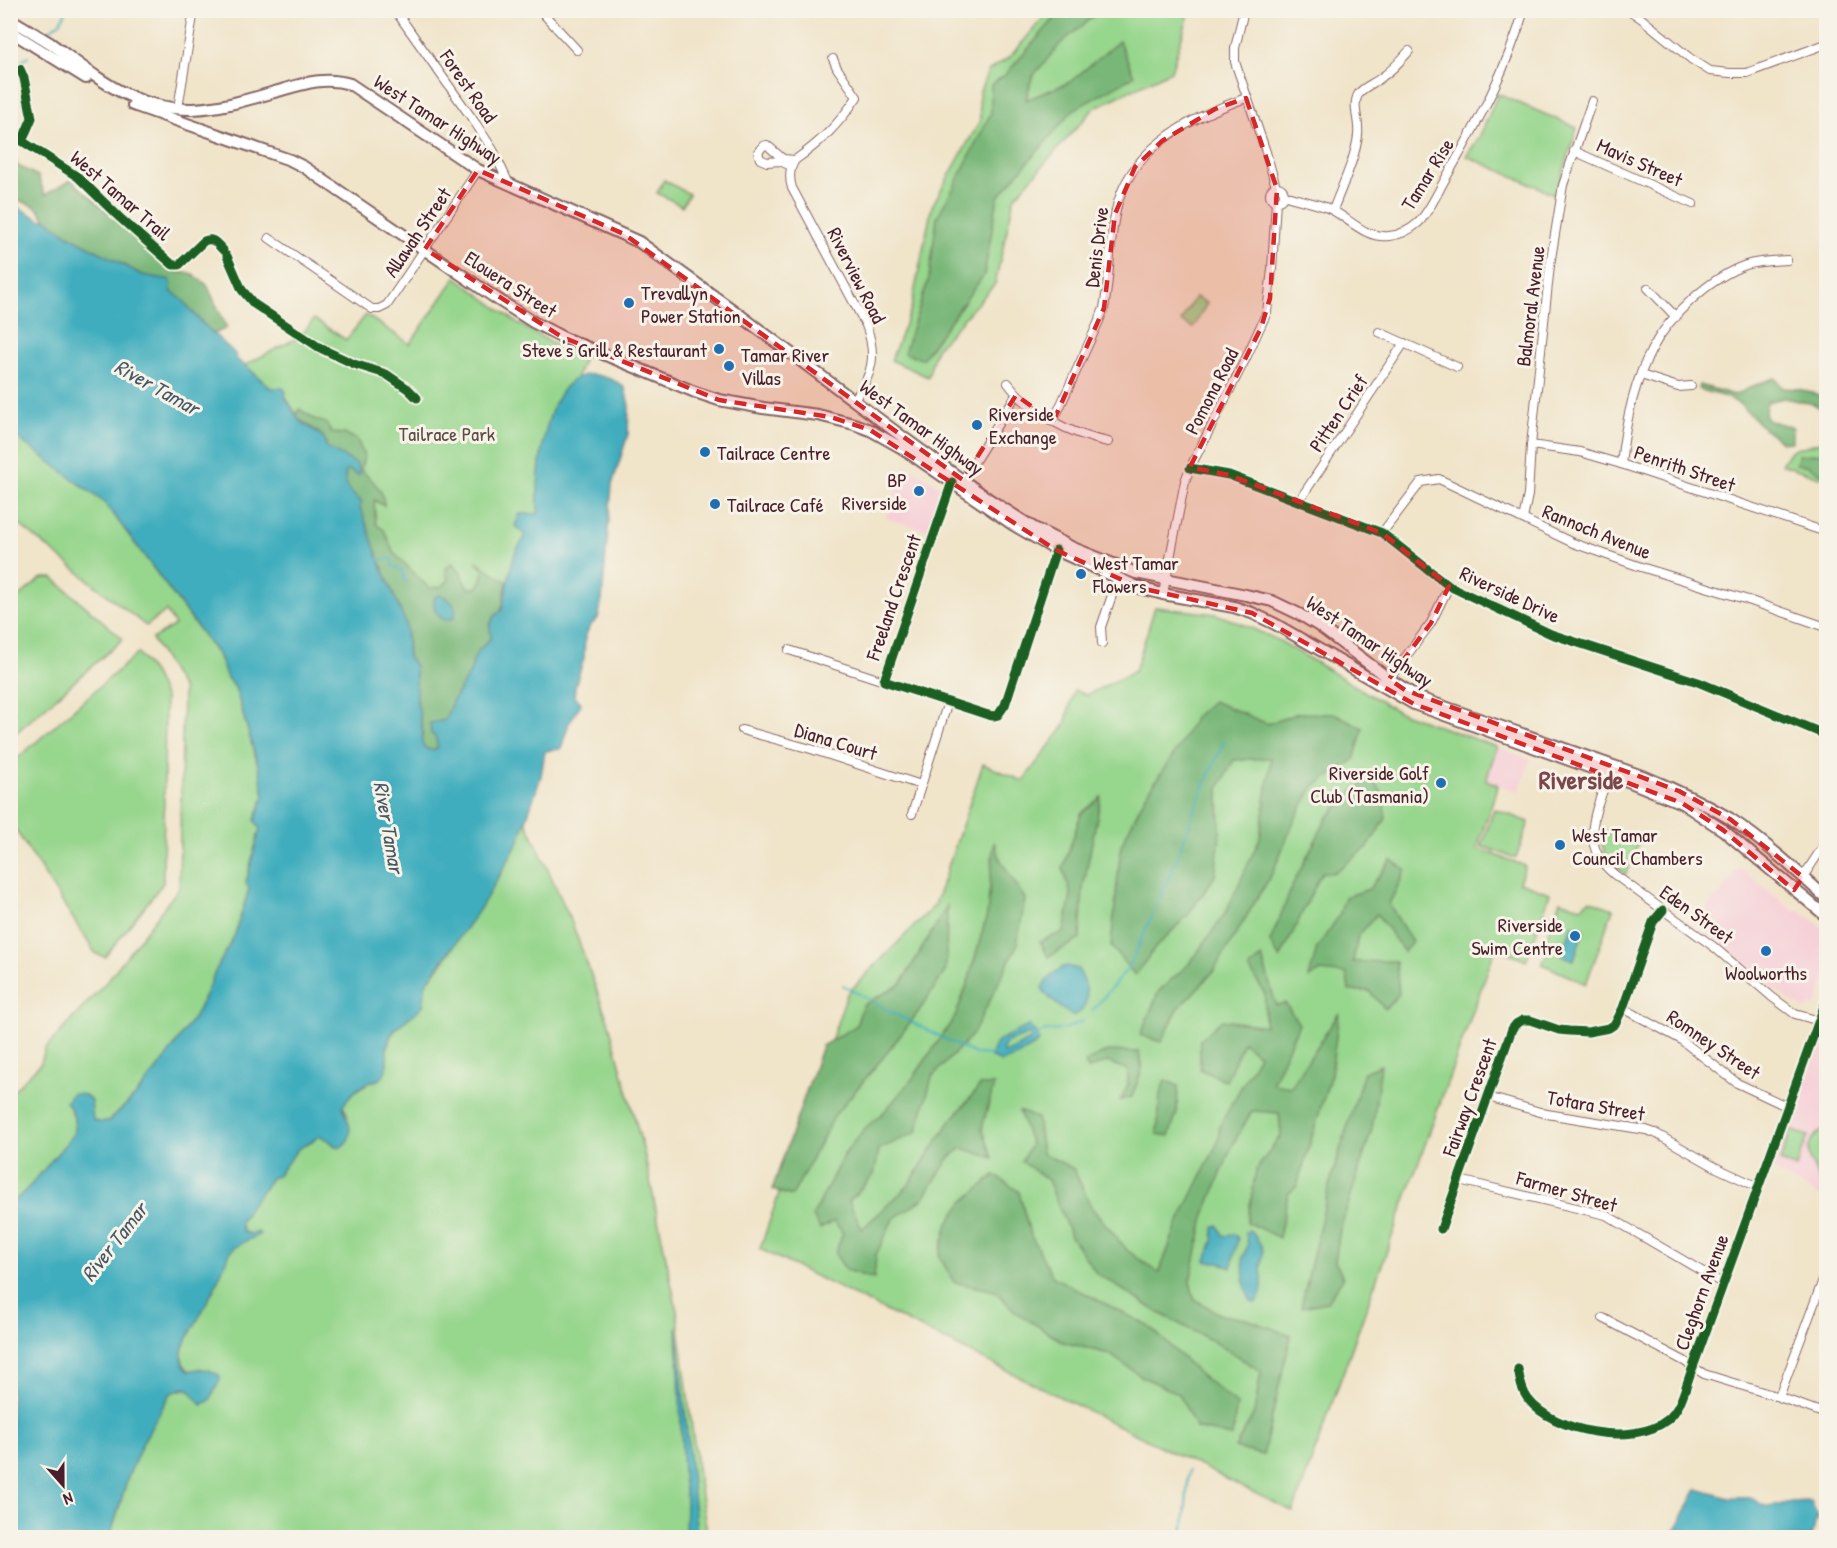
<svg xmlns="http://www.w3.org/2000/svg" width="1837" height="1548" font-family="'Patrick Hand',sans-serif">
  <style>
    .built { fill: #f6cfd7 }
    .green { fill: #97d68d; stroke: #707a5c; stroke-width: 1.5 }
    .forest { fill: #79b778; stroke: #626b52; stroke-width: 1.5 }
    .water { fill: #40adbe; stroke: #456674; stroke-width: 1.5; fill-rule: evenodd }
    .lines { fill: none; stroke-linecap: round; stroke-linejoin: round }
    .stream { stroke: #40adbe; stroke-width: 2 }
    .minor-casing { stroke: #846462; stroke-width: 10 }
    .highway-casing { stroke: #846462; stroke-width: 14 }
    .minor { stroke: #fff; stroke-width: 8 }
    .highway { stroke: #fff; stroke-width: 10 }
    .cycleway-casing { stroke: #f7f3e8; stroke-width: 13 }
    .cycleway { stroke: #1b5e20; stroke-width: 9 }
    .marked { fill: #d62828; fill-opacity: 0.2; stroke: #d62828; stroke-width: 4.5; stroke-dasharray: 12 8; stroke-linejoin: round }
    .poi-dot { fill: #1f6fb2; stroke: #f7f3e8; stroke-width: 2 }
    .labels { text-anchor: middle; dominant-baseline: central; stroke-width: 6; stroke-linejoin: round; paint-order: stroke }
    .street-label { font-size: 20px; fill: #4a1f2b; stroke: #f7f3e8 }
    .poi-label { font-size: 20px; fill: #4a1f2b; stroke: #f7f3e8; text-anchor: start }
    .park-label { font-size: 20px; fill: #5d4d44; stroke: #f7f3e8 }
    .water-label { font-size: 21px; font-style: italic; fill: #465866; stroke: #f7f3e8 }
    .district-label { font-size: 26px; font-weight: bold; fill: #7b474d; stroke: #f7f3e8 }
  </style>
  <rect width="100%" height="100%" fill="#f7f3e8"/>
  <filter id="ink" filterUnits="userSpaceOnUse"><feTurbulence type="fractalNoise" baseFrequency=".0167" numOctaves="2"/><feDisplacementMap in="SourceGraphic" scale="12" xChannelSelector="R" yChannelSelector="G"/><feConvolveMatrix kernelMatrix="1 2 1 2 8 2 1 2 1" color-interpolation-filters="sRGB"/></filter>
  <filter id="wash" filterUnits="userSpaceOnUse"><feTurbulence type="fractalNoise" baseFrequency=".008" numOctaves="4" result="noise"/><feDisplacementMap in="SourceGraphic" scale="24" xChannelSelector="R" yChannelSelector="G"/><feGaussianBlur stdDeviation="1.35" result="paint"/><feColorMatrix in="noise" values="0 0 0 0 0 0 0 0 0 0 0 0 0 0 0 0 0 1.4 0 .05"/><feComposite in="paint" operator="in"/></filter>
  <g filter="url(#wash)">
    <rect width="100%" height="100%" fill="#f0e4c9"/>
    <g class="built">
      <path d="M906,465L942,488L929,531L886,518Z"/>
      <path d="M1497,747L1531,759L1519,792L1486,780Z"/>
      <path d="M1739,867L1795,912L1798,909L1826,930V978L1815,1007L1810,1005L1807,1010L1794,1003L1771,987L1715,939L1695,924L1715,896L1718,897Z"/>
      <path d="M1826,1027V1200L1773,1170Z"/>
    </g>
    <g class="green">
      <path d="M1049,11H1190L1171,71L1094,108L1014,198L995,284L936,349L928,377L891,360L911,309L932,206L980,121L979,94L988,71L1010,57Z"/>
      <path d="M1498,94L1577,128L1556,195L1466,156L1479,138Z"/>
      <path d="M664,180L689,194L682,206L657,193Z"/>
      <path d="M456,277L519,324L562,349L573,350L585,355L576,379C543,395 536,481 538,514H520L516,526L524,534V539L516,551L507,586L401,613L366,523L285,396L271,388L245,365L301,336L314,319L346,340L366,315L410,344Z"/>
      <path d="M1195,297L1207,303L1193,328L1181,321Z"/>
      <path d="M11,433L105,503L219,657L227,678L235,687L260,772L264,796L255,820L260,828L246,882L249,889L235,934L216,970L198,1011L166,1058L135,1096L109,1121L99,1122L93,1120L66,1101C73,1112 77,1122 73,1135L30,1186L11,1204V1093L41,1063L45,1049L108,980L179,888L183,690L152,639L175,625L166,611L146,626L11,518Z"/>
      <path d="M1826,440V479L1781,464L1790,451Z"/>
      <path d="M42,578H53L123,639L11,737V603Z"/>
      <path d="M1155,607L1216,614L1249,627L1280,641L1397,711L1497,747L1486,780L1498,785L1477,848L1525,866L1519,882L1550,893L1539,925L1507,915V918L1538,928L1526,961L1496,947L1293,1512L760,1249L847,994L935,905L983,764L1023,781L1065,725L1074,690L1087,695L1135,671Z"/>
      <path d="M138,653L154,674L165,698L163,883L105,957L96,954L11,823V764Z"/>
      <path d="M1494,809L1529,822L1516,858L1481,846Z"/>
      <path d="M525,819L572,923L609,1024L644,1152L677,1311L700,1490L708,1537L110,1538L128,1477L143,1442L170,1394L175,1391L188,1389L196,1395L198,1402L214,1393L220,1376C209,1369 202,1367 190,1371C181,1366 181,1356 183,1347L214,1289L230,1252L233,1248L258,1232L251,1234L243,1232L240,1223L254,1200L263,1190L271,1177L298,1149L320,1136L328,1140L335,1146L348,1115L343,1106C351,1091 365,1084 380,1079L387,1065L386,1050L391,1036L397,1028L424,1004L425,985L446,958L498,879L519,841Z"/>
      <path d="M1600,829L1639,841L1626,874C1609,864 1600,849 1600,829Z"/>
      <path d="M1589,900L1613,909L1586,984L1542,964L1547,952L1542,949L1552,923L1545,920L1548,913L1555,915L1560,901L1581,907Z"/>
      <path d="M1826,1129V1190C1813,1169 1795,1142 1826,1129Z"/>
      <path d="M1791,1130L1808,1136L1796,1168L1780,1161Z"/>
    </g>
    <g class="forest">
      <path d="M1061,11H1100L1061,43L1032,77L1026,100L1070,82L1119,41L1134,76L1073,110L998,197L984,275L922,359L904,353L929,278L937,217L953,189L991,113V85L1006,74Z"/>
      <path d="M10,147L18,166L38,176L45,195L71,180L177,272L193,274L207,285L227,328L213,334C199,320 187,303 171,291V287L154,278L142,275L68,235L46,219L36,207L16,199L11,193Z"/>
      <path d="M1775,378L1783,388L1799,389L1826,397V414L1814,404L1784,398L1767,402L1765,412L1767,420L1792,427V442H1782L1763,428L1741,405L1729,398L1698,389L1699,385L1735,395L1760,383Z"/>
      <path d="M299,409L316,420L326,423L332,433L344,434L357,439L364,456L361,470C373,482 384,488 384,506L374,500L376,524L384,530L394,553L429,588L441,587L448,581L446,568L452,563L461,572L464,582L469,588H477L482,580L484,571L476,561L507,582L502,610L494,617L490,625L491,638L478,651L473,661L471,671L453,700L445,720L441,721L435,736L438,746L434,750L426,749C422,743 420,741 423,734L417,700L415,666L408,657L407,633L401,613L375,549L362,512L359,507L360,500C349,494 343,484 346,471L349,470L357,475L337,454L327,448C326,445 326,441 324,438C319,430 303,425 296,416Z"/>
      <path d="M1826,453V476L1808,466L1796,464L1799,455Z"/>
      <path d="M1213,701L1268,724L1298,713L1336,714L1363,728L1354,760L1314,786L1294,821L1272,874L1213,972L1178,1009L1161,1042L1140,1035L1159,991L1190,963L1226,912L1260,838L1271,758L1234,760L1219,788L1220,834L1215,876L1188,915L1155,948L1135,975L1111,946L1121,845L1145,797L1180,745L1195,717Z"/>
      <path d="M1372,778L1382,793L1386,818L1368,847L1333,873L1322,872L1280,959L1270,942L1294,882L1327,818L1354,790Z"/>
      <path d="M1101,797L1083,888L1080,939L1048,957L1040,941L1064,932L1071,895L1063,868L1081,814Z"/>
      <path d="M994,842L1001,861L1025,899L1017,945L973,1034L932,1077L917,1132L879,1149L874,1175L849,1201L862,1229L908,1186L949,1123L981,1085H994L982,1128L993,1158L962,1148L949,1158L923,1199L893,1219L876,1255L874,1279L846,1270L835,1254L843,1233L834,1221L820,1229L813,1216L843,1156L864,1129L884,1112L913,1078L955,1017L969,979L987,915Z"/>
      <path d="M1391,860L1406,870L1389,904L1412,942L1404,952L1377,914L1358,936L1353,962L1396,961L1399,994L1385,1009L1369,991H1349L1347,974L1321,971L1309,978L1317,948L1339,916L1345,897L1369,889Z"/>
      <path d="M947,906L946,970L919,1011L886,1054L835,1115L792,1196L772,1190L822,1046L856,1026L863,1005L901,984Z"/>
      <path d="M1262,957L1276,1005L1285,1003L1299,1024L1272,1084L1291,1087L1339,1013L1331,1074L1297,1186L1288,1194L1279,1238L1247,1222L1256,1170L1281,1135L1279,1113L1252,1111L1232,1146L1205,1214L1190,1281L1194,1299L1221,1315L1247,1319L1291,1335L1263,1455L1235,1448L1254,1413L1261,1371L1216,1343L1161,1314L1096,1273L1070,1235L1048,1180L1021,1161L1031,1145L1019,1111L1037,1118L1042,1153L1074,1169L1091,1207L1127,1250L1159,1273L1178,1223L1218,1142L1220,1125L1259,1055L1243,1042L1226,1081L1200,1069V1040L1222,1020L1265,1026V994L1249,968Z"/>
      <path d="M1108,1051L1139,1052L1142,1069L1132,1097L1120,1100L1128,1085V1070L1107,1062L1088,1069L1085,1062Z"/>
      <path d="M1381,1065L1372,1129L1340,1230L1335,1261L1343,1278L1327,1302L1301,1307L1329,1186L1364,1072Z"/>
      <path d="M1165,1080L1178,1086L1177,1112L1169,1136L1157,1134L1160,1095Z"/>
      <path d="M995,1175L1019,1192L1030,1234L1053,1277L1149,1326L1203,1377L1237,1404L1232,1436L1196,1428L1179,1394L1141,1376L1109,1354L1063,1342L1017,1313L995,1291L954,1282L939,1256L948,1223L963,1202Z"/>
    </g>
    <g class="water">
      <path d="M11,193L17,207L41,220L46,219L68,235L142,275L171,280V291L183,300L199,320L231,350L236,355L237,360L245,365L270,388H283L286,392L285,397L299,420L323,437L327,448L357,464L360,474L357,475L349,470L346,471C342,488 351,493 362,502L359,507L362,512L379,560L406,624L408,657L415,666L417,700L423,734C420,741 422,747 429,750L436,749L438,746L435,736L431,734L430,723L445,720L453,700L471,671L473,661L478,651L491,638L490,625L494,617L502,610L512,562L516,551L524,539V534L515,526L520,514H538C536,479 543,367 596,375C607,377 617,380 625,388L629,406L628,434L612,485L602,600L598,618L590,626L585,637L584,658L575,686L574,698L580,701L581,704L569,723L562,746L560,749L545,751L541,776L519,841L481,907L425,985L424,1004C413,1018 394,1024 388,1042C385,1053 390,1064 384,1075C380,1081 373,1080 367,1083C358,1088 348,1097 343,1106C347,1120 359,1138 339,1148L328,1140L320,1136L298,1149L277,1176L271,1178L263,1190L254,1200L240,1223L243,1232L251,1234L258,1232L260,1234L233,1248L230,1252L214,1289L183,1347C181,1356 181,1366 190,1371C203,1367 209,1369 220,1376V1380L210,1400L202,1405C190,1395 193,1380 170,1394L143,1442L128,1477L110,1537H11V1204L30,1186L73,1135C77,1121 73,1112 66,1101L73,1093L85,1095L91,1101L93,1120L99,1122L109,1121L135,1096L166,1058L198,1011L216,970L235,934L249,889L246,883L260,828L255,821L264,796L260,772L235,687L227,678L219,656L105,503L11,433Z"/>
      <path d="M440,595C451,599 458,606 454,618L445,620C436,616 432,606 435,597Z"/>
      <path d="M1572,925L1584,929L1574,960L1562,956Z"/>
      <path d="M1066,966L1078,969C1087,984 1094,1008 1072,1016C1065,1011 1045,996 1042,988C1048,978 1054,971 1066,966Z"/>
      <path d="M1029,1025L1032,1030L1036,1031L1039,1041L1036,1044L1017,1056L1001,1062L991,1057C992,1036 1016,1035 1029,1025ZM1030,1034L1031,1040C1021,1043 1014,1051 1003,1053V1048L1007,1042Z"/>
      <path d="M1218,1225L1223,1235L1227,1236L1235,1234L1238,1239L1231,1268L1224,1265L1221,1262H1208L1206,1260L1213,1241L1214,1228Z"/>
      <path d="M1249,1230C1253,1232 1260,1243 1262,1248C1265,1254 1261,1261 1261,1267C1262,1279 1265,1294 1255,1303L1250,1300L1244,1282L1243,1257L1248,1245L1246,1232Z"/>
      <path d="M677,1327L697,1537H685L686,1501L683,1475Z"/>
      <path d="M1697,1489L1729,1498H1753C1771,1513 1772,1505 1791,1502C1797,1501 1804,1502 1811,1501L1817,1515L1812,1537H1672Z"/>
    </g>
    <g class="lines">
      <g class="stream">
        <path d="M46,33L60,22L67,10"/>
        <path d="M10,72L28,56"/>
        <path d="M379,560L391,558L393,563L392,566L402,570L405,582H407"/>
        <path d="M843,985L889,1011L975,1054L991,1055"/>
        <path d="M1092,1011L1129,967L1176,861L1201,793L1224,741"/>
        <path d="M1038,1036L1041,1032L1065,1029L1083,1021"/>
        <path d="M1183,1538L1189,1470"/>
      </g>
    </g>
  </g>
  <g filter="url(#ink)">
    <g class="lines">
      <g class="minor-casing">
        <g id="minor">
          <path d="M395,10L476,124L493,150L509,184"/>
          <path d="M540,10L577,50"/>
          <path d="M1244,10L1235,48V62L1266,152L1276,187"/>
          <path d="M1629,10L1642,19L1691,59L1710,71L1730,73H1747L1826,44"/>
          <path d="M833,59L837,68L857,97C839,124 821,142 795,160C789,169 789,178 792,188L866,325C877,355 873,375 854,400"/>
          <path d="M178,108L194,10"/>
          <path d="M1574,151L1693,204"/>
          <path d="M791,166L780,161L767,162L760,159L758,152L763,146L767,145L783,159L795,160"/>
          <circle cx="1277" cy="194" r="7"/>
          <path d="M1284,195C1300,201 1318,203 1332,210C1351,220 1366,239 1389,236C1400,235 1410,230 1418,223C1430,211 1438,191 1447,176C1477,124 1507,69 1524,10"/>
          <path d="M1333,210C1341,188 1356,157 1358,135C1360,121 1351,105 1359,93C1365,86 1375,83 1382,77C1393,70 1401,60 1409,51"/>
          <path d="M269,238L372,309H379L387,305L478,170"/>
          <path d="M1648,288L1676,317"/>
          <path d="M1379,332L1457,367"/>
          <path d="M1641,375L1678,387L1691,386"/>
          <path d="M1008,383C1031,414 1070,434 1108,442"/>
          <path d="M1053,422L1099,321L1104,308C1110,277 1109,246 1115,215C1126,150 1189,118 1246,98"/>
          <path d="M1531,445L1580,452L1621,464L1826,532"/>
          <path d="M1621,464C1625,425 1633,384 1652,349C1669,316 1711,277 1746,265C1759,261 1774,261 1787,260"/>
          <path d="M1190,468L1229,475L1382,533L1449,586L1551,634L1698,682L1826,735"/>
          <path d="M963,480L1016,395"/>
          <path d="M952,482L884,681L988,715L993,716L998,715L1005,705L1056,550"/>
          <path d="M1299,501L1404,343"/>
          <path d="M1523,519L1528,495L1531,445L1550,265L1563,185L1592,101"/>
          <path d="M1382,533L1421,482L1439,479L1573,543L1641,567L1748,600L1826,627"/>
          <path d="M1163,594L1185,481L1190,468L1246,358L1267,312L1272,269L1276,201"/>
          <path d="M1102,643L1101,627L1118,578"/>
          <path d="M789,650L884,681"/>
          <path d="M1389,679L1431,623L1449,586"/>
          <path d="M742,730L811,749L921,785"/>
          <path d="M1609,774C1596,811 1577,845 1615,875L1714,947L1772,997L1795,1014L1816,1020L1819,1023"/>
          <path d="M912,814L948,702"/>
          <path d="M1803,877L1826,842"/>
          <path d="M1623,1008L1680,1039L1737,1083L1788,1107"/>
          <path d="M1488,1097L1547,1114L1646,1130L1655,1133L1717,1168L1758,1187"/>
          <path d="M1459,1180L1606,1215L1722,1283"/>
          <path d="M1441,1229L1512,1029L1516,1024L1523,1020H1530L1559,1030L1569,1031L1588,1032L1609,1028L1615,1024L1623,1008L1653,922L1663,910"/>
          <path d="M1603,1318L1684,1361L1704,1374L1779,1397L1826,1414"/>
          <path d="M1518,1369C1520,1379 1521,1390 1528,1399C1553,1432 1634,1447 1667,1420C1682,1409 1686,1383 1693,1367L1826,1001"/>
          <path d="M1779,1397L1826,1272"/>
        </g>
      </g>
      <g class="highway-casing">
        <g id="highway">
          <path d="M10,19C24,27 37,35 50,43C96,76 131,110 193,109C222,108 250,99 278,91C302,84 325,76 350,84L478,170L639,242L737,313L904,438L990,500L1034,528L1073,548L1136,573L1246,595L1272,601L1299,614L1319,626L1389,679L1419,698L1645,777C1674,789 1702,802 1729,818C1764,841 1796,870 1826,898"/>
          <path d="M10,31L86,78"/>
          <path d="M133,105L290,160L304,167L497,299L533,322L562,337L695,392L719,400L763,408L818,415L854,424L870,430L902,448L1012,524L1056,550L1140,588L1163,594L1234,607L1252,613L1275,624L1414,704L1633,783L1682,803L1723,830L1826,916"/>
        </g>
      </g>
      <use href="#minor" class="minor"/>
      <use href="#highway" class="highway"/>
      <g class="cycleway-casing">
        <g id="cycleway">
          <path d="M20,69L24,78L32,118L22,141L78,177L119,217L173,265H179L204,241C213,237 216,243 223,250"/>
          <path d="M227,256L242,290L254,304L320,348L354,364L386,374L408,389L417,398"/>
          <path d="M1190,468L1229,475L1382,533L1449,586L1551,634L1698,682L1826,735"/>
          <path d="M952,482L884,681L988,715L993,716L998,715L1005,705L1056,550"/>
          <path d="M1441,1229L1512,1029L1516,1024L1523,1020H1530L1559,1030L1569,1031L1588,1032L1609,1028L1615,1024L1623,1008L1653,922L1663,910"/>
          <path d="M1518,1369C1520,1379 1521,1390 1528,1399C1553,1432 1634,1447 1667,1420C1682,1409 1686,1383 1693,1367L1826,1001"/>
        </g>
      </g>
      <use href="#cycleway" class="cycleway"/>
    </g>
  </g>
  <path class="marked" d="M1246,98L1277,189L1270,298L1261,328L1190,467L1229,475L1382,533L1449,586L1431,623L1389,679L1405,690L1679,791L1730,819L1803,877L1794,890L1723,830L1682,803L1414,704L1252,613L1140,588L1056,550L870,430L831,417L719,400L562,337L425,249L478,170L624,234L963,480L1016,395L1053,422L1104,308L1115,214L1135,167L1162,141L1215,109Z"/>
  <g class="poi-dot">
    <circle cx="629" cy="303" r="6"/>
    <circle cx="719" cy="349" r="6"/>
    <circle cx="729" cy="366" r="6"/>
    <circle cx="977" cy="425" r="6"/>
    <circle cx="705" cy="452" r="6"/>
    <circle cx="919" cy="491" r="6"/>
    <circle cx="715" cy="504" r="6"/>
    <circle cx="1081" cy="574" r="6"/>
    <circle cx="1441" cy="783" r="6"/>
    <circle cx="1560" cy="845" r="6"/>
    <circle cx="1575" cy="936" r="6"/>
    <circle cx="1766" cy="951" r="6"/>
  </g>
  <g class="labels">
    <g class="street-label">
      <text transform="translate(469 86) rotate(55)">Forest Road</text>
      <text transform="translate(438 119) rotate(33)">West Tamar Highway</text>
      <text transform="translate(1640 162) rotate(24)">Mavis Street</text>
      <text transform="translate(1427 174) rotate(-58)">Tamar Rise</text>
      <text transform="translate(121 195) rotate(41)">West Tamar Trail</text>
      <text transform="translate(417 232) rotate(-56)">Allawah Street</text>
      <text transform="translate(1096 247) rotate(-83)">Denis Drive</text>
      <text transform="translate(857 275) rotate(63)">Riverview Road</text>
      <text transform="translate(511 284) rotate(33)">Elouera Street</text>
      <text transform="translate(1530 306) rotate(-83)">Balmoral Avenue</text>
      <text transform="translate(1211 391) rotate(-63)">Pomona Road</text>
      <text transform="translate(1338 413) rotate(-56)">Pitten Crief</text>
      <text transform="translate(922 427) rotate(36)">West Tamar Highway</text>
      <text transform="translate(1685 468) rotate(19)">Penrith Street</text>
      <text transform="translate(1597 531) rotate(22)">Rannoch Avenue</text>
      <text transform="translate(1510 594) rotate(25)">Riverside Drive</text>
      <text transform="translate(893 597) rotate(-71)">Freeland Crescent</text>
      <text transform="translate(1370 641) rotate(34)">West Tamar Highway</text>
      <text transform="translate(836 741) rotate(17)">Diana Court</text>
      <text transform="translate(1697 914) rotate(36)">Eden Street</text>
      <text transform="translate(1714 1044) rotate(34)">Romney Street</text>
      <text transform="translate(1469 1097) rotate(-70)">Fairway Crescent</text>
      <text transform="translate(1596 1105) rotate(10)">Totara Street</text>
      <text transform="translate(1567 1191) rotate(16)">Farmer Street</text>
      <text transform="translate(1701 1292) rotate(-70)">Cleghorn Avenue</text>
    </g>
    <g class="poi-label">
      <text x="641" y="292">Trevallyn<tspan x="641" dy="23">Power Station</tspan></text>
      <text x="707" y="349" text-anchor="end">Steve's Grill &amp; Restaurant</text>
      <text x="741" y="354">Tamar River<tspan x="741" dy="23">Villas</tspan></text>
      <text x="989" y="413">Riverside<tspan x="989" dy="23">Exchange</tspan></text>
      <text x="717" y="452">Tailrace Centre</text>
      <text x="907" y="479" text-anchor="end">BP<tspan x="907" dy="23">Riverside</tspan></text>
      <text x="727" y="504">Tailrace Café</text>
      <text x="1093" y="562">West Tamar<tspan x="1093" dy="23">Flowers</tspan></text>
      <text x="1429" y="772" text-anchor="end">Riverside Golf<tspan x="1429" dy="23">Club (Tasmania)</tspan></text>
      <text x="1572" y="834">West Tamar<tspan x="1572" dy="23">Council Chambers</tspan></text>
      <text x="1563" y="924" text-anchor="end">Riverside<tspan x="1563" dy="23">Swim Centre</tspan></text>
      <text x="1766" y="972" text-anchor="middle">Woolworths</text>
    </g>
    <g class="park-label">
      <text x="447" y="433">Tailrace Park</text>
    </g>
    <g class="water-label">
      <text transform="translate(157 387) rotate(29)">River Tamar</text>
      <text transform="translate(389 827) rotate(80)">River Tamar</text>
      <text transform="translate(114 1242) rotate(-52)">River Tamar</text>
    </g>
    <g class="district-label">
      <text x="1581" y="779">Riverside</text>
    </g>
  </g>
  <rect width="1837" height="1548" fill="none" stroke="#f7f3e8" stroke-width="36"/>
  <g transform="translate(63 1485) rotate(159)" stroke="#f7f3e8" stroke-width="4.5" paint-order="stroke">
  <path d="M0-4.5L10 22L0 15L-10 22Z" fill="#4a1f2b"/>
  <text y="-9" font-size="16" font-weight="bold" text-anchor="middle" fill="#4a1f2b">N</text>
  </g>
</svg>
